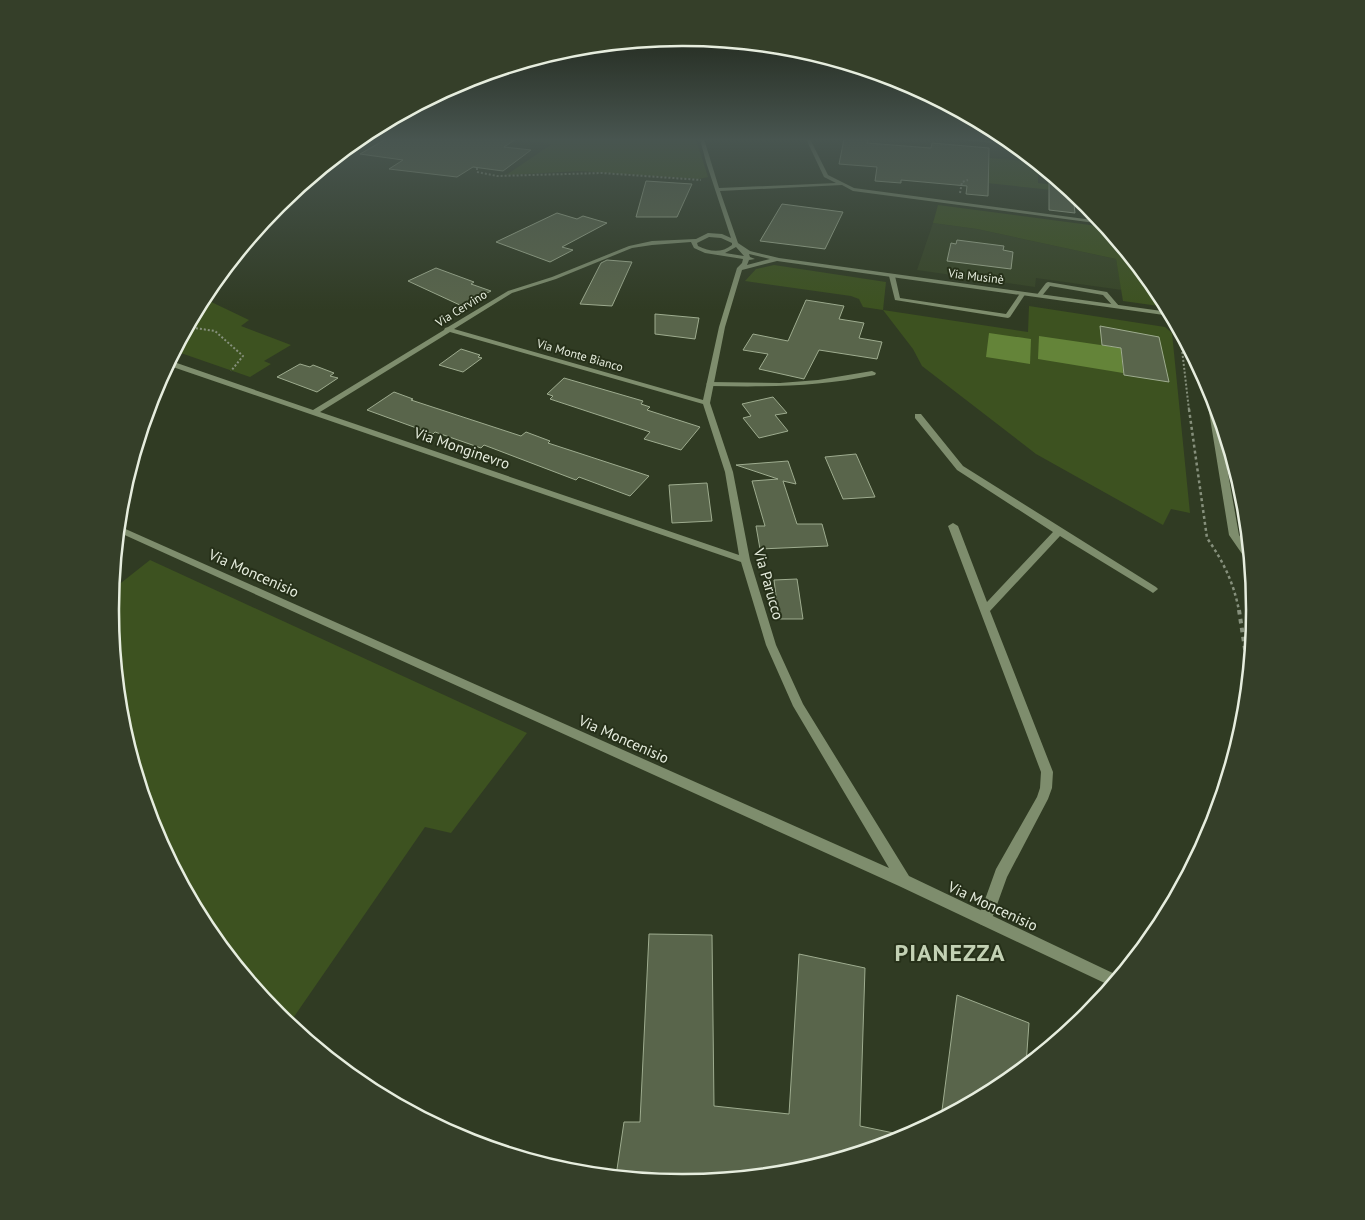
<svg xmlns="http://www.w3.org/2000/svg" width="1365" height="1220" font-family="'PT Sans',sans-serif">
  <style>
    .built { fill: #374526 }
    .green { fill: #3d5220 }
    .water { fill: #648439 }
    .building { fill: #59654b; stroke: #9eac8f }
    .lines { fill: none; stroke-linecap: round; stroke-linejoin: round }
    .path-far2 { stroke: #86907c; stroke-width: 2; stroke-dasharray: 2 2; stroke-linecap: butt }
    .path-far1 { stroke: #86907c; stroke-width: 2.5; stroke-dasharray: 3 3; stroke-linecap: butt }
    .path { stroke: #86907c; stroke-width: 4; stroke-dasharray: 4.5 4.5; stroke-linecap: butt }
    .service { fill: #7e8d6d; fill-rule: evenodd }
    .minor { fill: #7e8d6d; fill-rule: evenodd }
    .labels { text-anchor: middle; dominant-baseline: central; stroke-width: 4; stroke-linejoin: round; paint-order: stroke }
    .far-street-label { font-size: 12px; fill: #e6edde; stroke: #263019 }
    .street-label { font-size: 15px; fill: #e6edde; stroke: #263019 }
    .near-district-label { font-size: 24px; font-weight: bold; letter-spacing: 1px; fill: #c3d1b4; stroke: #263019 }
    .rim { fill: none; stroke: #e6edde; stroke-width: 2.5 }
  </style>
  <rect width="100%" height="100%" fill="#303b23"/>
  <path class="built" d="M933,223L977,229L1116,259L1122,290L1036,278L1035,287L917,270Z"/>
  <g class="green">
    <path d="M520,139H696L708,177L699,179L579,171L506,175L552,144Z"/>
    <path d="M967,156L1035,162L1038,165V183L1063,186L1071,192L968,181Z"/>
    <path d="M938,205L1105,227L1159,292L1166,307L1123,301L1116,259L977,229L933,223Z"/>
    <path d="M774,265L886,282L883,310L1028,332L1029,306L1165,327L1172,333L1190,513L1171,509L1163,525L1036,454L922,366L913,349L883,310L863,307L859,299L851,296L745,281L756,269Z"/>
    <path d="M203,298L249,320L241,326L291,345L264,361L271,364L250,377L175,351Z"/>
    <path d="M150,560L527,733L451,833L425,827L289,1024L277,1015L206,928L153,829L121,721L110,610L112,590Z"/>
  </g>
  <g class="water">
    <path d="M989,333L1031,339L1030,364L986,357Z"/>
    <path d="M1039,336L1121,348L1123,373L1038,359Z"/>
  </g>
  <g class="building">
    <path d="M386,139H516L504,147L531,150L503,171L473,167L457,177L389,169L403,160L360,154Z"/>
    <path d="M844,139H868L867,143L931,148L932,143L989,148L988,196L966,194L967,186L901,180V183L875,181L877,167L839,164Z"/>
    <path d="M1049,173L1073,194L1075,213L1049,210Z"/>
    <path d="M646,181L692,184L677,217H636Z"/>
    <path d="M782,204L843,212L825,249L760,241Z"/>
    <path d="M557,213L577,219L583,216L607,223L562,247L573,250L550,262L496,242Z"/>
    <path d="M957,240L1004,246L1003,250L1013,252L1011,269L947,261L951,243L956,244Z"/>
    <path d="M607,260L632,262L612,306L580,304L601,263Z"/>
    <path d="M436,268L474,282L471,284L491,291L462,306L408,281Z"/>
    <path d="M806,300L844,306L839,319L864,323L859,338L882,342L877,359L819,350L804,379L759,369L768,354L743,350L753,334L788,341Z"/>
    <path d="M655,314L699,318L695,339L655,334Z"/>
    <path d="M1100,326L1159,337L1169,382L1124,375L1121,348L1102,345Z"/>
    <path d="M461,349L480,355L478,357L482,358L463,372L439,365Z"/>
    <path d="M300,364L310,367L313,365L334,373L330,376L338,378L317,392L277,377Z"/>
    <path d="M564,378L643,401L641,404L650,407L647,410L700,427L681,450L644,439L650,432L550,399L553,396L547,394Z"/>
    <path d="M394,392L413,399L411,400L521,436L526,432L550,441L548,443L649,476L630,496L579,477L576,480L484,445L481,448L435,432L433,434L367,410Z"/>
    <path d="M773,397L787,413L775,415L788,431L759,438L743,418L751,416L742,404Z"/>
    <path d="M856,454L875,497L843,499L825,457Z"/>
    <path d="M788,461L796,484L783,481L797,524H822L828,546L760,549L756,526H765L752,481L778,479L736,465Z"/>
    <path d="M707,483L712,521L672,523L669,485Z"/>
    <path d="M797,579L803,619H779L774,580Z"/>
    <path d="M649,934L712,935L714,1106L789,1114L799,954L865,968L860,1126L908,1136L794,1172L682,1182L616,1176L624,1122H640Z"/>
    <path d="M957,995L1029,1023L1026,1065L1000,1086L941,1118Z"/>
  </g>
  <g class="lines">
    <g class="path-far2">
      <path d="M324,167L339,159L364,139"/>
      <path d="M477,168V172L497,176L602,173L701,180"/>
      <path d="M960,193L962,182L968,180"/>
      <path d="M241,250L250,245L268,219L318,172"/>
      <path d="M188,327L215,331L243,356L231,371"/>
      <path d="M1180,332L1189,410"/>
    </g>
    <path class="path-far1" d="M1189,409L1207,538C1223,561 1234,583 1239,611"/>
    <g class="path">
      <path d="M1239,610L1249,675"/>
      <path d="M1243,725L1245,711"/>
    </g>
    <g class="service">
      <path d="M892,274L895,276L900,298L1006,314L1021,292L1026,293L1010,317L1008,318L895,300L889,276Z"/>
      <path d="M1048,282L1107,292L1119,306L1114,307L1103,295L1050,286L1041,297H1037L1036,296L1046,283Z"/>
      <path d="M872,371L876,373L875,375C818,387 767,387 710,386L706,384L710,382L780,383L818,380Z"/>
      <path d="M915,414H921L963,466L1156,587L1158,589L1153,593L1150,591L1060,536L990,611L1053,772L1052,788L1048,799L1007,877L990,924L985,926L980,924L978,919L996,869L1037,797L1040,788L1041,772L948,526L953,523L958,526L987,602L1053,532L957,470L915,418Z"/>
    </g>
    <g class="minor">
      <path d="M700,139H704L719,188L836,183L824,177L806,139H810L828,175L854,188L1100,221L1103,224L853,191L842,185L720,191L738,243L750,251L779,258L1169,312L1171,316L777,261L742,270L725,327L710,403L733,472L750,560L776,645L803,704L909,876L1119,976L1111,986L899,886L118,532V526L121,527L889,868L793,706L766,645L741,562L167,365L171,361L313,410L444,330L445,328L448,327L508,291L552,277L629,246L652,241L696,239L708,233L722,234L731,238L706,162ZM709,237L721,238L732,243V245C722,253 710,252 698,246L697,243ZM691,242L694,248L705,253L743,259L742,263L737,268L719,327L703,400L454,329L512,293L556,279L632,248L652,245ZM736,247L744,256L725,253ZM749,254L770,259L747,265L749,260L755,259L750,257ZM450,332L703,404L725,472L739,555L320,412Z"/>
      <path d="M960,139L1011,142L1014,145L962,140Z"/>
      <path d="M1206,385H1208L1216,406L1239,535L1249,550L1250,562L1247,561L1229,535L1205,387Z"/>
    </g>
  </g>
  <linearGradient id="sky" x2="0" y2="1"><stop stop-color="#1a2013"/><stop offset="0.45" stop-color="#485550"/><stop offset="1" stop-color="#485550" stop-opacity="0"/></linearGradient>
  <rect width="1365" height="310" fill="url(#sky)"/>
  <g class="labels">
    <g class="far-street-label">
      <text transform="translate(976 276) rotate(7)">Via Musinè</text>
      <text transform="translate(461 308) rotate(-32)">Via Cervino</text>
      <text transform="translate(580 355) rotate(16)">Via Monte Bianco</text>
    </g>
    <g class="street-label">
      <text transform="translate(462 448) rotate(19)">Via Monginevro</text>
      <text transform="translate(254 573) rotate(24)">Via Moncenisio</text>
      <text transform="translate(769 584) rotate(74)">Via Parucco</text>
      <text transform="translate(624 739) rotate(24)">Via Moncenisio</text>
      <text transform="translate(993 906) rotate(25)">Via Moncenisio</text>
    </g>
    <g class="near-district-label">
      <text x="950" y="952">PIANEZZA</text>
    </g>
  </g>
  <path d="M0 0H1365V1220H0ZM682 46H683A563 563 0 0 1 1246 609V611A563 563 0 0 1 683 1174H682A563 563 0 0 1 119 611V609A563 563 0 0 1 682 46Z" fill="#353f29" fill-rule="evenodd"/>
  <path class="rim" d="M682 46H683A563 563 0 0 1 1246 609V611A563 563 0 0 1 683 1174H682A563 563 0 0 1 119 611V609A563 563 0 0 1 682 46Z"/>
</svg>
